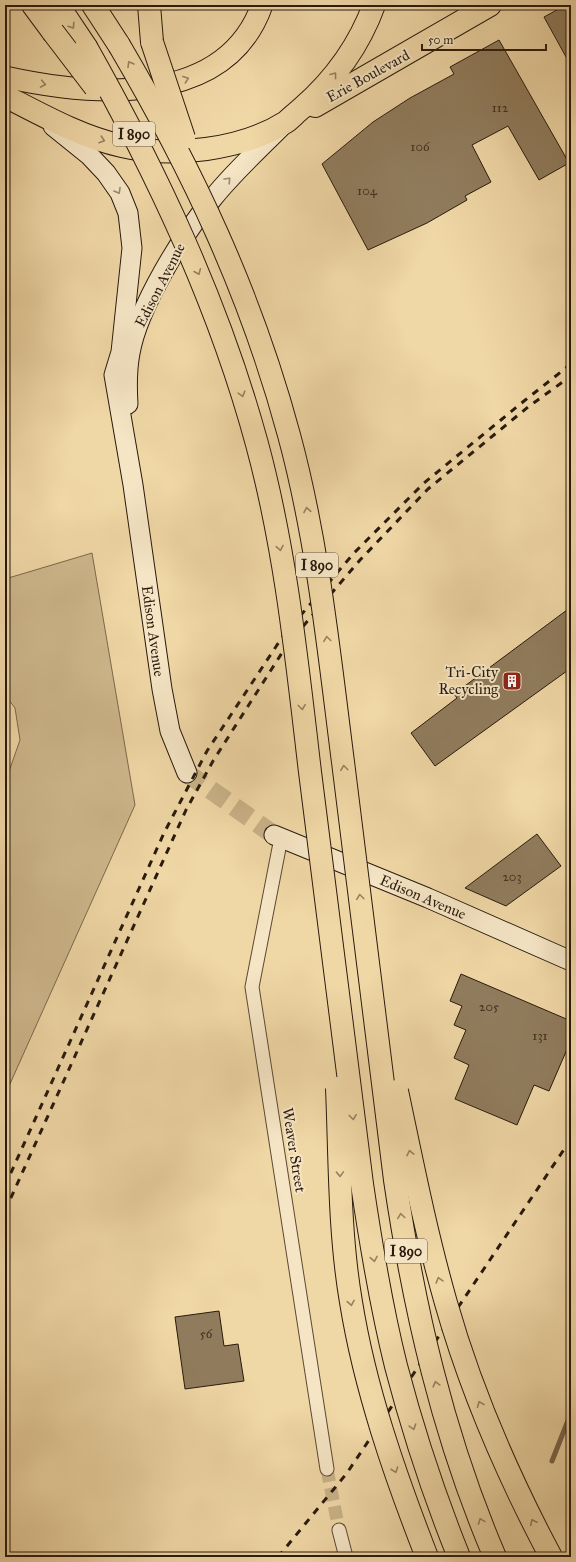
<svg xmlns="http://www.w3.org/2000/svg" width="576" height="1562" font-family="'IM FELL Great Primer',serif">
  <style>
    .grass { fill: #ceb78c; stroke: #7c684c }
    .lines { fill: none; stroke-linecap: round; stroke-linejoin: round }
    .stream { stroke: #78654a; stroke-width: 5 }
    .building { fill: #907c5d; stroke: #291a0d }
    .street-tunnel { stroke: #c8b187; stroke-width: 13; stroke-dasharray: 13 6; stroke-linecap: butt }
    .secondary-tunnel { stroke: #c8b187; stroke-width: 19; stroke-dasharray: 19 10; stroke-linecap: butt }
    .street-casing { stroke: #5b4933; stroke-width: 15 }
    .secondary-casing { stroke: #291a0d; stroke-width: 21 }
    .primary-casing { stroke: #291a0d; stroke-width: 23 }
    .highway-casing { stroke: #291a0d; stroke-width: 24 }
    .street { stroke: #f5e5c5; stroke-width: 13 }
    .secondary { stroke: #f5e5c5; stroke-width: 19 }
    .primary { stroke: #f0d7a6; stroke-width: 21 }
    .highway { stroke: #f0d7a6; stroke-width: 22 }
    .rail { stroke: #291a0d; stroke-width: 3; stroke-dasharray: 7 7; stroke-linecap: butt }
    .highway-bridge-casing { stroke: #291a0d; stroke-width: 24; stroke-linecap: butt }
    .highway-bridge { stroke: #f0d7a6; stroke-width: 22 }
    .oneway { stroke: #968261 }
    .oneway2 { stroke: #998a72 }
    .labels { text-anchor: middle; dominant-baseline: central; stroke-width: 4; stroke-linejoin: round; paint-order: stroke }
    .number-label { font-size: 13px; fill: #433221 }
    .shield { fill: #f5e5c5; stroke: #665744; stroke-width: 1 }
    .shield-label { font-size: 14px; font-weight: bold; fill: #291a0d }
    .street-label { font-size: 15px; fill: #291a0d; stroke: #f5e5c5 }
    .poi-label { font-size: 15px; fill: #291a0d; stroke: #f5e5c5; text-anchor: end }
  </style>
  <rect width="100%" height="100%" fill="#f0d7a6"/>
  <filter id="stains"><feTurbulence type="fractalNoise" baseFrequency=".005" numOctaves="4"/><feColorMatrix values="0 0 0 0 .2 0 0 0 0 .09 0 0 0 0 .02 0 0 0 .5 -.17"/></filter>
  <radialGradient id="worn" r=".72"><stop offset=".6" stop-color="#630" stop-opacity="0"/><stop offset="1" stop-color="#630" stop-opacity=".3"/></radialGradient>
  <path class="grass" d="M92,553L135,805L5,1095V783L20,740L15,708L5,695V579Z"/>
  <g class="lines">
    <path class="stream" d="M552,1461L571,1413"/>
  </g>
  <g class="building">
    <path d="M566,5H571V66L544,17Z"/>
    <path d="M499,40L569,163L539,180L508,126L472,145L491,182L465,196L467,200L427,223L368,250L322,164L373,122L410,98L454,74L450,67Z"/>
    <path d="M571,607V668L435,766L411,733L457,698L454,694Z"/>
    <path d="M537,834L561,866L506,906L465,888Z"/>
    <path d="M461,974L571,1021V1040L549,1091L534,1085L517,1125L455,1099L469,1065L454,1058L466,1030L454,1025L462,1006L450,1001Z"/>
    <path d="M219,1311L224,1346L238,1344L244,1381L185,1389L175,1317Z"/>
  </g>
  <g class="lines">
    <path class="street-tunnel" d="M327,1469L339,1530"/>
    <path class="secondary-tunnel" d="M187,773L274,835"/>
    <g class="street-casing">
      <g id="street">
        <path d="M281,838L252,987L327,1469"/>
        <path d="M339,1530L346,1557"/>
      </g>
    </g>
    <g class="secondary-casing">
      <g id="secondary">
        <path d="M53,126L89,155L106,173L120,193L128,213L132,248L121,352L114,375L133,485L162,689L170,731L187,773"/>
        <path d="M128,404C127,388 127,369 130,353C138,307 183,234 213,198C233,173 257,151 280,128"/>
        <path d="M274,835L428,898L571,961"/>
      </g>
    </g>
    <g class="primary-casing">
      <path id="primary" d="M5,77C91,96 225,109 262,5"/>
    </g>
    <g class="highway-casing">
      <g id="highway">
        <path d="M33,5L53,32"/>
        <path d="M58,5L86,47"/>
        <path d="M93,5L119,45"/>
        <path d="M149,5L152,42"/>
        <path d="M5,96C42,115 81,137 122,146C172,158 242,150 286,122C291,118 297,112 302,108C334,80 359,46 374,5"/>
        <path d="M315,106L490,5"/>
      </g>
    </g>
    <use href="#street" class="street"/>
    <use href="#secondary" class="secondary"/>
    <use href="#primary" class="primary"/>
    <use href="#highway" class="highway"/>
    <g class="rail">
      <path d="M5,1186L164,833L207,751L283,636L354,553L424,483L524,401L571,364"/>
      <path d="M5,1211L186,810L213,761L287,645L360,560L428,489L528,407L571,376"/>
      <path d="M278,1557L347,1473L571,1139"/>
    </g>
    <g class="highway-bridge-casing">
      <g id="highway-bridge">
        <path d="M53,32L95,87"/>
        <path d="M152,42L184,138"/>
        <path d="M119,45C193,171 251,294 289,435C318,542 329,653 343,762C360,901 378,1040 395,1180C414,1309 443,1436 495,1557"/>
        <path d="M86,47C157,173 219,304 257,444C286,551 297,662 310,772C327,909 345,1047 362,1184C371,1245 381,1306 396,1366C413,1431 434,1495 459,1557"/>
        <path d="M337,1088C340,1159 339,1232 351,1302C365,1389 395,1475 427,1557"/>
        <path d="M397,1091C412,1162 426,1233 446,1303C471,1391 508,1476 551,1557"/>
      </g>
    </g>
    <use href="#highway-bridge" class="highway-bridge"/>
  </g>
  <defs><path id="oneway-chevron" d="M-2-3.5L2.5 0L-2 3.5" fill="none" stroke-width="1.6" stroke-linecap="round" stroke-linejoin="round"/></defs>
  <g class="oneway">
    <use href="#oneway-chevron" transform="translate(72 26) rotate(57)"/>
    <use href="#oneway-chevron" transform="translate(130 64) rotate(-120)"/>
    <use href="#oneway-chevron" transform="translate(334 75) rotate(-53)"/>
    <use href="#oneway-chevron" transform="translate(186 79) rotate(-20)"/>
    <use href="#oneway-chevron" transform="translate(43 84) rotate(10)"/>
    <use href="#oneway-chevron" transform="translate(102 140) rotate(18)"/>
    <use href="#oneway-chevron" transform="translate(198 272) rotate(67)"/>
    <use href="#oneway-chevron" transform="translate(242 394) rotate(73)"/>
    <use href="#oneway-chevron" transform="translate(307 510) rotate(-101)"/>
    <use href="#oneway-chevron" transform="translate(280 548) rotate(79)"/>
    <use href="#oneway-chevron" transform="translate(327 639) rotate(-98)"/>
    <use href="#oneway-chevron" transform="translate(302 707) rotate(83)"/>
    <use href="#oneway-chevron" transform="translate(344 768) rotate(-97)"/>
    <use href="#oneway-chevron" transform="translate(360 897) rotate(-97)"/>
    <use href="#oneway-chevron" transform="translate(353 1117) rotate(83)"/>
    <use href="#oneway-chevron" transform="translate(410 1153) rotate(-102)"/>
    <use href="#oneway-chevron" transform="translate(340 1174) rotate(88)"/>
    <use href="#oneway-chevron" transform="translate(401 1216) rotate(-98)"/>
    <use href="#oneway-chevron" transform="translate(374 1259) rotate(80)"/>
    <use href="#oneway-chevron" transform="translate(439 1280) rotate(-106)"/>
    <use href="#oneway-chevron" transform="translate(351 1303) rotate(80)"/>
    <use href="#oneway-chevron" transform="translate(436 1384) rotate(-105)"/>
    <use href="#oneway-chevron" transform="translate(480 1404) rotate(-112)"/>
    <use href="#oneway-chevron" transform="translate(413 1427) rotate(72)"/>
    <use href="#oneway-chevron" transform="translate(395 1470) rotate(71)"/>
    <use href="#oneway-chevron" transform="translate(481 1521) rotate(-111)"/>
    <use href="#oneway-chevron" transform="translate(533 1522) rotate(-116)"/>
  </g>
  <g class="oneway2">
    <use href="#oneway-chevron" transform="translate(228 180) rotate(-47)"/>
    <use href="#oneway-chevron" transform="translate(118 191) rotate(60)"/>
  </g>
  <defs>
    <g id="building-square" transform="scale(1)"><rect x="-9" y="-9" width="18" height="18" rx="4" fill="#8f2418" stroke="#f5e5c5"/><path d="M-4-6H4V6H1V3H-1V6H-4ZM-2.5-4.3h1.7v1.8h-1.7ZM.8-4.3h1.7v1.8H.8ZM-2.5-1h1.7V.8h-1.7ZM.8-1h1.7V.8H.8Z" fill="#fff"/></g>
  </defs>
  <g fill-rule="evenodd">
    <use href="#building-square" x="512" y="681"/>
  </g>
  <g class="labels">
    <g class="number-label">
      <text x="500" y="108">112</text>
      <text x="420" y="147">106</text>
      <text x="367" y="191">104</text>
      <text x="512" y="877">203</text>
      <text x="489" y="1007">205</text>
      <text x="540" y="1036">131</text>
      <text x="206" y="1334">56</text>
    </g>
    <g class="shield">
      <rect x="113" y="122" width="42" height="24" rx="3"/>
      <rect x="296" y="553" width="42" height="24" rx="3"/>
      <rect x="385" y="1239" width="42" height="24" rx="3"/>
    </g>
    <g class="shield-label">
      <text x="134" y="134">I 890</text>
      <text x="317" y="565">I 890</text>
      <text x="406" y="1251">I 890</text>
    </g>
    <g class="street-label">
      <text transform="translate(368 76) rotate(-29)">Erie Boulevard</text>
      <text transform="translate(160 285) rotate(-63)">Edison Avenue</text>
      <text transform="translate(153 631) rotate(82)">Edison Avenue</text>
      <text transform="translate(423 897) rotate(23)">Edison Avenue</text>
      <text transform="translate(294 1150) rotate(81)">Weaver Street</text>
    </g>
    <g class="poi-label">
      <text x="498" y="672">Tri-City<tspan x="498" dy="17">Recycling</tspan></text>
    </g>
  </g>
  <rect width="576" height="1562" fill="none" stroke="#f0d7a6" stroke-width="20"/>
  <rect x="6" y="6" width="564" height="1550" fill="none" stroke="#291a0d" stroke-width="2"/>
  <rect x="10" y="10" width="556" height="1542" fill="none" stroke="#291a0d"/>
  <path d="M422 44v6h124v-6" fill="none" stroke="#291a0d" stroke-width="2"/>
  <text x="428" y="44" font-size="12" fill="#291a0d" stroke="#f5e5c5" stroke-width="3" paint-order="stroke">50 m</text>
  <rect width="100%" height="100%" filter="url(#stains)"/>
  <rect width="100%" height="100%" fill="url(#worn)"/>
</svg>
